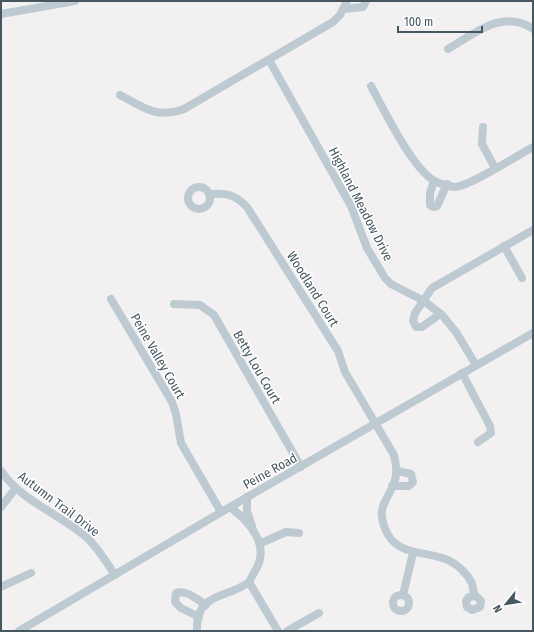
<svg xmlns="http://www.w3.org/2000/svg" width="534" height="632" font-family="'Fira Sans Condensed',sans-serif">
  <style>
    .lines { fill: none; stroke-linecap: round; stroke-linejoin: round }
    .minor { stroke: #bdcad1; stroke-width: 8 }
    .labels { text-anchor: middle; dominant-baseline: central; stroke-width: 3; stroke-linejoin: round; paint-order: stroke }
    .street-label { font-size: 13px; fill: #465760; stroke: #fff }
  </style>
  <rect width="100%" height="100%" fill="#f3f0f1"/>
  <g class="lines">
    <g class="minor">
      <path d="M344,9L363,7L366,1"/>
      <path d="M1,14L75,1"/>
      <path d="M448,49C474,34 503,8 533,29"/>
      <path d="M269,60L351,206L367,248L385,278L391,284L424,301L442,315L456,332L476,365"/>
      <path d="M371,86C384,110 411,166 433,180C437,183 449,186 454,187C467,188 518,155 533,147"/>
      <path d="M120,95C144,108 157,119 184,109L333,22L340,15L347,1"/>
      <path d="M483,127L482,144L495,168"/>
      <path d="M434,181L430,193V205L433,207L437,206L447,184"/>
      <circle cx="199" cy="198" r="11"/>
      <path d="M209,194C227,193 234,194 247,207L338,351L345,372L394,455C396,465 398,473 394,483C388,500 377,506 384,526C395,559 426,549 450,561C459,566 467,574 472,583C473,587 473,592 475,595C477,598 479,598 481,601L480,607L472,610L467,607L466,601L469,597L475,596"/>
      <path d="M504,246L522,278"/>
      <path d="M111,299L172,402L176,414L181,443L221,512"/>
      <path d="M174,304L200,305L214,315L301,467"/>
      <path d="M440,314L422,327H416L413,321L415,313L432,288L533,230"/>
      <path d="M462,373L490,426L491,433L478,442"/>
      <path d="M1,471C19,498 54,512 80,532C95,543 104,559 115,575"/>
      <path d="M392,486H409L413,482L411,474L397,471"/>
      <path d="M247,497V511L252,526"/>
      <path d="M1,507L16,488"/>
      <path d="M261,543L286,532L299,533"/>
      <path d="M249,582L278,631"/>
      <path d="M1,587L31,573"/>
      <circle cx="401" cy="603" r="8"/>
      <path d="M403,595L413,553"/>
      <path d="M199,617L181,608L175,602L176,593C186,589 198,600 206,605"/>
      <path d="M19,631L230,507L533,333"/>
      <path d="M197,631C195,591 230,598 249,582C251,579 253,574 255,571C271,546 250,522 230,507"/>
      <path d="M287,631L319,613"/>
    </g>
  </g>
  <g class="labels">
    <g class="street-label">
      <text transform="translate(361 204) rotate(63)">Highland Meadow Drive</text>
      <text transform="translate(313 289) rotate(58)">Woodland Court</text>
      <text transform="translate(158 356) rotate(60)">Peine Valley Court</text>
      <text transform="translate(257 367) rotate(60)">Betty Lou Court</text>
      <text transform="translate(270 471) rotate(-29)">Peine Road</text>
      <text transform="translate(59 504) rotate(37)">Autumn Trail Drive</text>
    </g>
  </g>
  <rect width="534" height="632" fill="none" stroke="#465760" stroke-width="4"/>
  <g transform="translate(506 604) rotate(240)" stroke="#ffffff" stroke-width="3" paint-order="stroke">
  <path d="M0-3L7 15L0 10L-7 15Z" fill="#465760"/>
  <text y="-6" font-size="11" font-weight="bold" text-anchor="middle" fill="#465760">N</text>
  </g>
  <path d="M398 26v6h84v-6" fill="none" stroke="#465760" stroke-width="2"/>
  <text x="404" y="26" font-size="12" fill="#465760" stroke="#ffffff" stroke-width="3" paint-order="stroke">100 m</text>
</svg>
